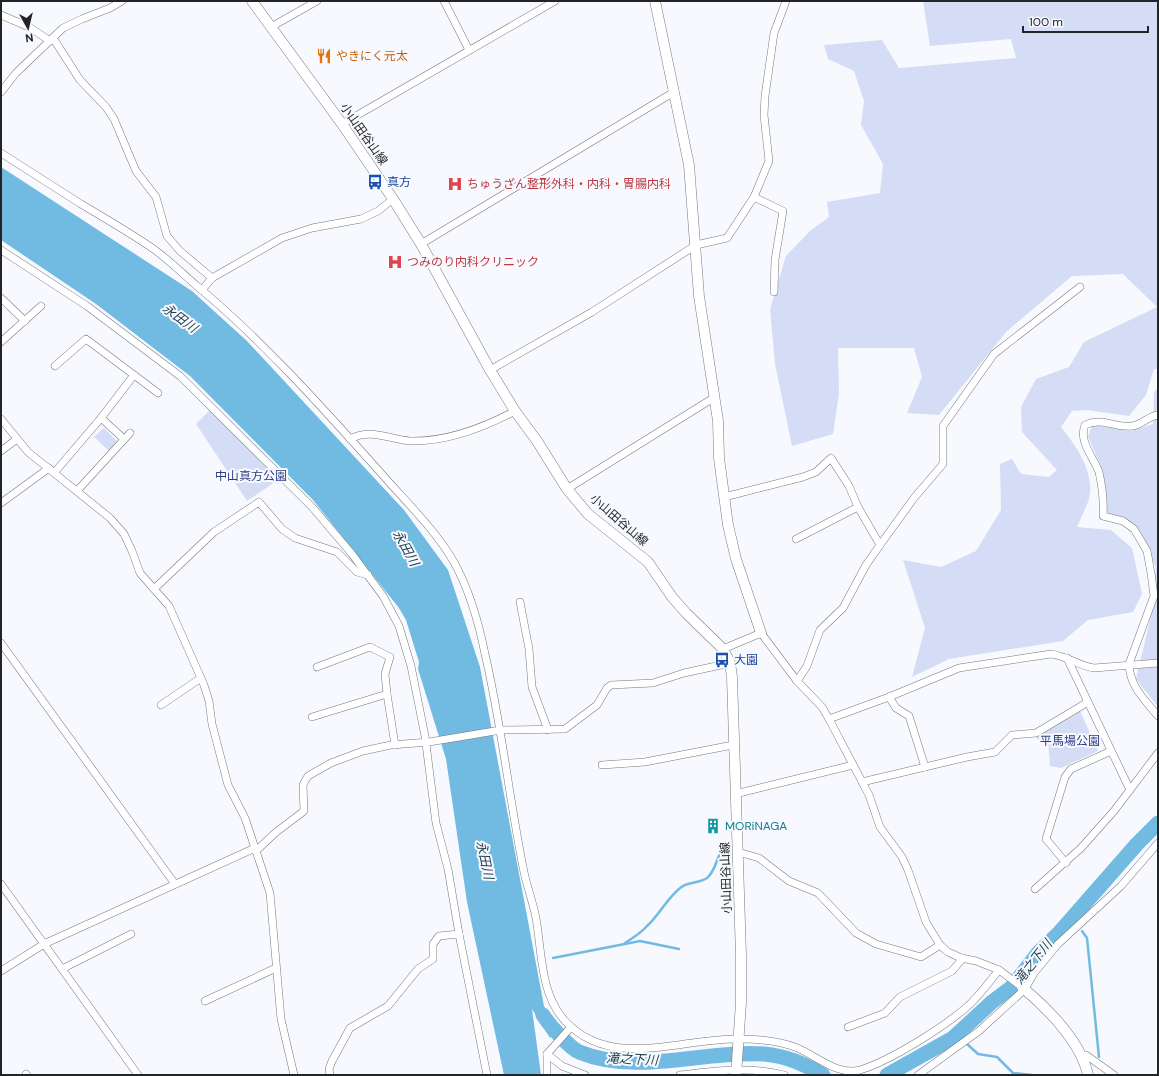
<svg xmlns="http://www.w3.org/2000/svg" width="1159" height="1076" font-family="'DM Sans','Noto Sans JP',sans-serif">
  <style>
    .green { fill: #d4ddf5 }
    .water { fill: #71bbe2 }
    .lines { fill: none; stroke-linecap: round; stroke-linejoin: round }
    .stream { stroke: #71bbe2; stroke-width: 2.5 }
    .river { stroke: #71bbe2; stroke-width: 15 }
    .street-casing { stroke: #76787e; stroke-width: 8 }
    .secondary-casing { stroke: #76787e; stroke-width: 11 }
    .street { stroke: #fff; stroke-width: 7 }
    .secondary { stroke: #fff; stroke-width: 10 }
    .labels { text-anchor: middle; dominant-baseline: central; stroke-width: 4; stroke-linejoin: round; paint-order: stroke }
    .food-label { font-size: 12px; fill: #c56008; stroke: #f7f9ff; text-anchor: start }
    .street-label { font-size: 12px; fill: #232426; stroke: #f7f9ff }
    .transit-label { font-size: 12px; fill: #164399; stroke: #f7f9ff; text-anchor: start }
    .health-label { font-size: 12px; fill: #be3a42; stroke: #f7f9ff; text-anchor: start }
    .park-label { font-size: 12px; fill: #2a3c84; stroke: #f7f9ff }
    .culture-label { font-size: 12px; fill: #0d838f; stroke: #f7f9ff; text-anchor: start }
    .water-label { font-size: 13px; font-style: italic; fill: #1c3d4e; stroke: #f7f9ff }
  </style>
  <rect width="100%" height="100%" fill="#f7f9ff"/>
  <g class="green">
    <path d="M923,1H1158V369H1154L1146,395L1129,416L1087,410L1072,411L1061,427C1077,447 1095,472 1089,499C1086,508 1081,518 1077,527L1111,530L1132,548L1142,594L1133,612L1088,620L1063,641L949,659L912,677L925,628L903,560L941,567L976,551L1001,510L1000,464L1012,459L1021,474L1049,477L1057,470L1022,432L1021,407L1036,379L1069,367L1084,342L1157,307L1123,274L1072,276L1006,332L939,415L907,413L922,377L914,348H838L839,394L833,434L792,446L775,364L770,309L786,256L810,231L829,217L827,202L880,193L883,164L861,125L864,101L854,71L828,59L824,45L882,40L899,68L1016,58L1011,39L930,46Z"/>
    <path d="M1158,388V707L1136,679L1150,620L1156,568L1140,531L1106,512L1101,466L1088,437L1092,425L1131,431L1153,424L1154,392Z"/>
    <path d="M212,408L278,480L247,501L196,424Z"/>
    <path d="M104,428L117,441L109,451L94,437Z"/>
    <path d="M1080,711L1098,751L1061,768L1050,766L1048,741L1035,738Z"/>
  </g>
  <path class="water" d="M1,167L192,291L247,341L404,510L448,570L480,667L544,1006L558,1029L550,1038L532,1009L541,1075H504L467,902L446,759L418,669L419,662L406,620L399,608L313,500L190,376L96,304L1,240Z"/>
  <g class="lines">
    <g class="stream">
      <path d="M1071,919L1073,921"/>
      <path d="M1082,931L1087,938L1099,1057"/>
      <path d="M625,943C633,938 641,933 647,926C659,915 666,900 679,889C686,881 699,884 707,878C719,868 715,849 731,846"/>
      <path d="M553,958L640,941L679,949"/>
      <path d="M956,1034L978,1054L997,1057L1013,1073L1032,1075"/>
    </g>
    <g class="river">
      <path d="M543,1015C549,1025 570,1048 579,1052C638,1076 703,1050 764,1054C787,1056 804,1064 823,1075"/>
      <path d="M887,1075L953,1038L992,1002L1012,987L1038,953L1059,933L1137,844L1158,823"/>
    </g>
    <g class="street-casing">
      <g id="street">
        <path d="M444,1L469,50"/>
        <path d="M1,15L29,27L50,41"/>
        <path d="M271,27L317,1"/>
        <path d="M53,38L80,80L106,107L114,119L136,171L156,197L167,236L180,251L212,278"/>
        <path d="M1,92L16,73L63,28L82,19L110,8L122,1"/>
        <path d="M342,124L555,1"/>
        <path d="M1,153C28,170 54,187 81,204C106,219 131,233 155,250C170,261 183,274 197,286C264,342 322,407 380,472C405,501 436,530 455,564C469,590 479,624 485,654C502,726 509,799 524,872C527,887 533,902 536,918C542,952 540,995 566,1022C613,1071 683,1037 740,1039C757,1039 778,1041 795,1047C816,1055 836,1076 860,1070C890,1061 944,1027 968,1006C980,995 989,982 999,970"/>
        <path d="M754,197L783,211L775,260L774,292"/>
        <path d="M421,244L674,92"/>
        <path d="M1,250L87,306L180,376L312,507L352,554L383,596L399,626L411,666L425,736L436,823L448,869L459,934L487,1075"/>
        <path d="M202,290L212,278L282,238L312,228L361,219L378,211L393,199"/>
        <path d="M1,298L25,321"/>
        <path d="M1,342L41,306"/>
        <path d="M55,366L86,339L158,393"/>
        <path d="M490,370L592,312L696,245L727,238L754,197L769,161L764,115L765,96L774,33L786,1"/>
        <path d="M1158,415C1148,416 1142,425 1132,426C1115,428 1102,417 1085,425C1078,441 1094,458 1099,472C1102,486 1104,502 1103,516L1123,521L1134,529L1147,551L1151,573L1154,596L1129,664C1130,687 1144,699 1158,716"/>
        <path d="M101,418L124,439"/>
        <path d="M1,419L28,452L110,518L124,534L132,551L140,573L169,606L204,685L209,701L212,724L228,785L245,818L270,893L281,1019L294,1075"/>
        <path d="M350,439C370,428 389,439 410,441C447,442 483,428 515,411"/>
        <path d="M1,451L17,439"/>
        <path d="M54,473L101,418L134,375"/>
        <path d="M567,489L715,397"/>
        <path d="M77,491L130,433"/>
        <path d="M724,497L803,477L816,472L831,458L849,486L858,507L880,545L866,565L843,608L820,630L807,666L797,681"/>
        <path d="M1,503L49,468"/>
        <path d="M796,539L858,507"/>
        <path d="M880,545L914,498L943,464V426L994,354L1080,287"/>
        <path d="M154,589L214,532L259,502L282,529L295,538L337,552L357,572L368,575"/>
        <path d="M520,602L529,649L532,687L548,730"/>
        <path d="M1,643L175,884"/>
        <path d="M723,649L761,633L797,681L822,707L829,719L869,795L880,827L902,857L908,870L926,922L940,945L948,952L961,958L976,961L999,970L1022,987"/>
        <path d="M1067,658L1130,790"/>
        <path d="M317,667L370,647L390,657L385,674L387,694"/>
        <path d="M889,697L896,708L909,716L925,767"/>
        <path d="M161,705L201,678"/>
        <path d="M312,717L387,694L395,745"/>
        <path d="M829,719L889,697L959,668L1051,654C1067,656 1079,666 1094,668L1158,663"/>
        <path d="M602,765L645,762L733,745"/>
        <path d="M862,782L967,757L995,752L1012,735L1036,733L1088,702"/>
        <path d="M735,794L853,765"/>
        <path d="M256,851L275,833L304,811L303,785L305,781L308,776L331,763L363,751L391,745L429,742L501,730L565,729L597,705L607,688L611,685L653,683L684,673L730,663"/>
        <path d="M738,852L759,858L789,881L818,893L856,933L876,944L921,957L940,945"/>
        <path d="M1066,863L1046,839L1065,777L1071,769L1111,751"/>
        <path d="M1,884L138,1075"/>
        <path d="M1035,889L1081,848L1114,811L1158,753"/>
        <path d="M62,969L131,934"/>
        <path d="M1,971L44,944L255,848"/>
        <path d="M205,1001L276,968"/>
        <path d="M848,1027L885,1013L900,997L952,971L963,958"/>
        <path d="M547,1054L562,1066L585,1075"/>
        <path d="M1082,1056L1086,1055L1114,1075"/>
        <path d="M26,1074L27,1075"/>
        <path d="M330,1075L329,1069L332,1061L350,1028L388,1006L418,969L433,959V944L439,936L459,934"/>
        <path d="M547,1075V1054L571,1027"/>
        <path d="M680,1075C714,1071 750,1066 784,1075"/>
        <path d="M918,1075L979,1031L1025,989L1034,973L1058,944L1121,886L1158,843"/>
      </g>
    </g>
    <g class="secondary-casing">
      <g id="secondary">
        <path d="M252,1L342,124L393,199L421,244L490,370L515,411L537,441L567,489L588,514L648,562L672,597L686,613L723,649L730,663L732,677L741,955V1003L736,1075"/>
        <path d="M655,1L689,165L699,296L718,421L719,458L728,525L736,559L761,633"/>
        <path d="M1022,987C1047,1008 1081,1042 1088,1075"/>
      </g>
    </g>
    <use href="#street" class="street"/>
    <use href="#secondary" class="secondary"/>
  </g>
  <defs>
    <g id="restaurant-bare" transform="scale(1.2)"><path d="M-5-6h1v4h1v-4h1v4h1v-4h1v5L-1.5 .5V6h-2V.5L-5-1ZM5-6V6H3V1.5H1.5Q1.5-4 5-6Z" fill="#e8710a" stroke="#f7f9ff" stroke-width="2.5" paint-order="stroke"/></g>
    <g id="bus-bare" transform="scale(1.2)"><path d="M-5-6H5V4H4V6H2V4H-2V6H-4V4H-5ZM-3.5-4V0h7V-4ZM-3.5 1.2v1.5H-2V1.2ZM2 1.2v1.5H3.5V1.2Z" fill="#1a4fb4" stroke="#f7f9ff" stroke-width="2.5" paint-order="stroke"/></g>
    <g id="hospital-bare" transform="scale(1.2)"><path d="M-5-5h3v3.5h4V-5h3V5h-3V1.5h-4V5h-3Z" fill="#e0444e" stroke="#f7f9ff" stroke-width="2.5" paint-order="stroke"/></g>
    <g id="building-bare" transform="scale(1.2)"><path d="M-4-6H4V6H1V3H-1V6H-4ZM-2.5-4.3h1.7v1.8h-1.7ZM.8-4.3h1.7v1.8H.8ZM-2.5-1h1.7V.8h-1.7ZM.8-1h1.7V.8H.8Z" fill="#0f9aa8" stroke="#f7f9ff" stroke-width="2.5" paint-order="stroke"/></g>
  </defs>
  <g fill-rule="evenodd">
    <use href="#restaurant-bare" x="324" y="56"/>
    <use href="#bus-bare" x="375" y="182"/>
    <use href="#hospital-bare" x="455" y="184"/>
    <use href="#hospital-bare" x="395" y="262"/>
    <use href="#bus-bare" x="722" y="660"/>
    <use href="#building-bare" x="713" y="826"/>
  </g>
  <g class="labels">
    <g class="food-label">
      <text x="336" y="56">やきにく元太</text>
    </g>
    <g class="street-label">
      <text transform="translate(364 134) rotate(55)">小山田谷山線</text>
      <text transform="translate(619 520) rotate(41)">小山田谷山線</text>
      <text transform="translate(726 878) rotate(-92)">小山田谷山線</text>
    </g>
    <g class="transit-label">
      <text x="387" y="182">真方</text>
      <text x="734" y="660">大園</text>
    </g>
    <g class="health-label">
      <text x="467" y="184">ちゅうざん整形外科・内科・胃腸内科</text>
      <text x="407" y="262">つみのり内科クリニック</text>
    </g>
    <g class="park-label">
      <text x="251" y="476">中山真方公園</text>
      <text x="1070" y="741">平馬場公園</text>
    </g>
    <g class="culture-label">
      <text x="725" y="826">MORiNAGA</text>
    </g>
    <g class="water-label">
      <text transform="translate(180 318) rotate(36)">永田川</text>
      <text transform="translate(406 548) rotate(61)">永田川</text>
      <text transform="translate(485 860) rotate(78)">永田川</text>
      <text transform="translate(1033 962) rotate(-52)">滝之下川</text>
      <text transform="translate(632 1059) rotate(3)">滝之下川</text>
    </g>
  </g>
  <rect width="1159" height="1076" fill="none" stroke="#232426" stroke-width="4"/>
  <g transform="translate(28 28) rotate(172)" stroke="#f7f9ff" stroke-width="3" paint-order="stroke">
  <path d="M0-3L7 15L0 10L-7 15Z" fill="#232426"/>
  <text y="-6" font-size="11" font-weight="bold" text-anchor="middle" fill="#232426">N</text>
  </g>
  <path d="M1023 26v6h125v-6" fill="none" stroke="#232426" stroke-width="2"/>
  <text x="1029" y="26" font-size="12" fill="#232426" stroke="#f7f9ff" stroke-width="3" paint-order="stroke">100 m</text>
</svg>
